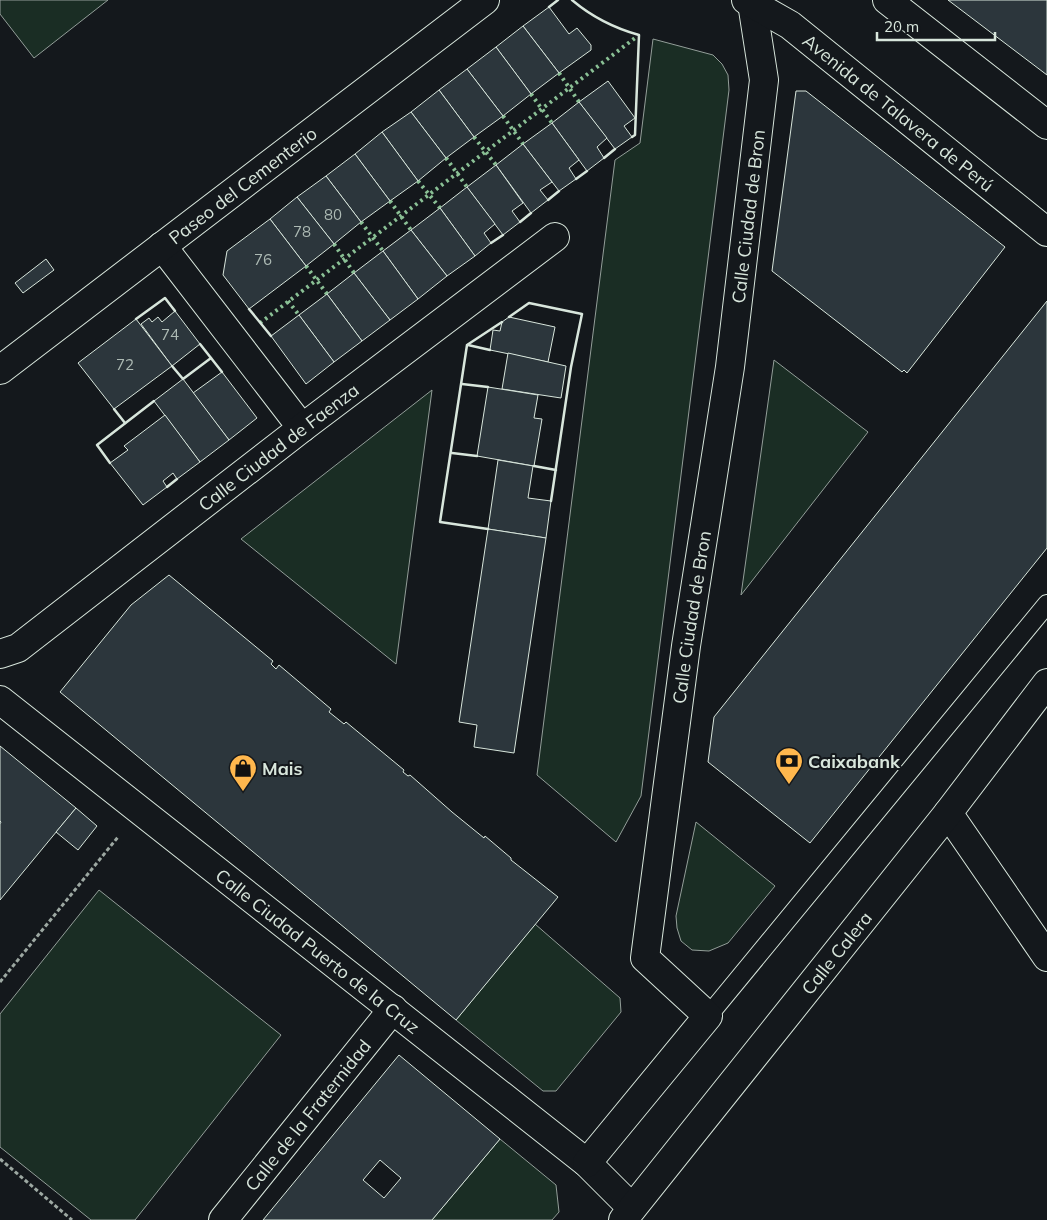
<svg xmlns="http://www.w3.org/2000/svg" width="1047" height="1220" font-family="Mulish,sans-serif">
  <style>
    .green { fill: #1a2d24; stroke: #939e99 }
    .building { fill: #2c363c; stroke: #d8e6dc; fill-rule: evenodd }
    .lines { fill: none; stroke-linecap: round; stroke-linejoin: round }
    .service-casing { stroke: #d8e6dc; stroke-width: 20 }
    .minor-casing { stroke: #d8e6dc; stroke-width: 30 }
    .tertiary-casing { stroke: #d8e6dc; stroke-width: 30 }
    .secondary-casing { stroke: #d8e6dc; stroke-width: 30 }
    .path { stroke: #9da8a2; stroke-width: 3; stroke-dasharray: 4 2.5; stroke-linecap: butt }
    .service { stroke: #14181c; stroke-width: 18 }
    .minor { stroke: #14181c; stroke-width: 28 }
    .tertiary { stroke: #14181c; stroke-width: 28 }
    .secondary { stroke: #14181c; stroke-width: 28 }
    .hedge { stroke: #8ac095; stroke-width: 4; stroke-dasharray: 2.5 4; stroke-linecap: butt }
    .wall { stroke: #d8e6dc; stroke-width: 2.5 }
    .labels { text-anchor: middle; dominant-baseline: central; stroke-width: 4; stroke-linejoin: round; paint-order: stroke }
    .number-label { font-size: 15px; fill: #adbab4 }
    .street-label { font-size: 18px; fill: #d8e6dc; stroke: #14181c }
    .poi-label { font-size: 18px; font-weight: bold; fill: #d8e6dc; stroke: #14181c; text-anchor: start }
  </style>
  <rect width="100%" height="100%" fill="#14181c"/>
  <g class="green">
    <path d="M0,0H108L34,58L0,14Z"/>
    <path d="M653,39L713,55L722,64L728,75L729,90L641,796L616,842L537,775L615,160L640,143Z"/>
    <path d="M774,360L868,432L741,595Z"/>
    <path d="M432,390L396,664L241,539Z"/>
    <path d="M696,822L775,886L728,943L709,951L692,950L681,941L677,928L676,916Z"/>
    <path d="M99,890L281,1035L135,1220H91L0,1147V1014Z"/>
    <path d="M535,924L620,998L621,1012L556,1091H543L456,1020Z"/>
    <path d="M500,1139L556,1185L559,1212L552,1220H432Z"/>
  </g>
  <g class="building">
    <path d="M948,0H1047V75Z"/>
    <path d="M549,7L569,34L577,28L591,45V50L559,73L523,26Z"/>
    <path d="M523,26L559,73L531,94L496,47Z"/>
    <path d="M496,47L531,94L503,116L467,69Z"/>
    <path d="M467,69L503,116L474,137L439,90Z"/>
    <path d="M608,81L635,118L624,126L632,137L615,149L579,102Z"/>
    <path d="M439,90L474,137L446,158L411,112Z"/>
    <path d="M796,91H806L1005,247L907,373L904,370L902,372L772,271Z"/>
    <path d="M579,102L607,138L597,147L604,158L587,171L552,123Z"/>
    <path d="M411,112L446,158L418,181L382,132Z"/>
    <path d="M552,123L579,160L569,168L576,179L559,191L523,144Z"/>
    <path d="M382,132L418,181L390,201L355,154Z"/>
    <path d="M523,144L552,182L540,190L548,200L531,213L496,165Z"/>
    <path d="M355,154L390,201L361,222L326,176Z"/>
    <path d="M496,165L523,203L512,211L520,222L503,235L467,187Z"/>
    <path d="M326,176L361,222L334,244L297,197Z"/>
    <path d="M467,187L495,224L484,233L491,243L475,256L440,208Z"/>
    <path d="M297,197L334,244L306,266L270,219Z"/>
    <path d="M440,208L475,256L447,276L411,230Z"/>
    <path d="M270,219L306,266L249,309L223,275L227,251Z"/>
    <path d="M411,230L447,276L418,299L383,251Z"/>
    <path d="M383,251L418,299L390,320L354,273Z"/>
    <path d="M46,259L54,270L23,293L15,283Z"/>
    <path d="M354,273L390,320L362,341L327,294Z"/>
    <path d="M327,294L362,341L334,362L299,315Z"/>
    <path d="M1047,301V548L810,843L708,762L714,717Z"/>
    <path d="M175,311L200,344L172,366L141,324L149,318L152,322L158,317L162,322Z"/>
    <path d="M299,315L334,362L306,384L271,336Z"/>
    <path d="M509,317L555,327L548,362L490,350L493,330L500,331L502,322Z"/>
    <path d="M136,319L172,366L114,409L78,363Z"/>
    <path d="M508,353L566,366L561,398L502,389Z"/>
    <path d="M222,372L257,418L229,440L193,393Z"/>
    <path d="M183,379L229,440L200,462L154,401Z"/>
    <path d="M488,387L538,395L534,418L542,419L534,466L477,456Z"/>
    <path d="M165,415L200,462L177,479L173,473L163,481L167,487L143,505L110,463L128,450L124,446Z"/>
    <path d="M498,460L533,466L528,498L551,501L546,538L488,529Z"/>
    <path d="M488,529L546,538L514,753L474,747L477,725L459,722Z"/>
    <path d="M169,575L273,661L271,664L276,669L279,665L331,709L329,712L344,724L346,722L404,770L403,772L408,776L410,775L452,812L484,838L485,836L511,858V860L558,897L456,1020L60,692L131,605Z"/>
    <path d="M0,746L76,808L0,900V824L1,822L0,821Z"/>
    <path d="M76,808L97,826L78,850L56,832Z"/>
    <path d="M399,1055L500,1139L432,1220H263ZM380,1160L401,1178L384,1198L363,1180Z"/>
  </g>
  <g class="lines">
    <g class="service-casing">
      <path id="service" d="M708,1016L1047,604"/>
    </g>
    <g class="minor-casing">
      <g id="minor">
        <path d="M162,246L302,428"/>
        <path id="s1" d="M0,370L485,0"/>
        <path id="s2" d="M0,654L18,648L302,428L555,237"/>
        <path id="s3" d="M0,700L587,1163L632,1208"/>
        <path d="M948,813L1047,957"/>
        <path id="s4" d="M587,1163L708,1016L645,958L686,646L730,367L764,80L752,3"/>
        <path id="s5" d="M223,1220L393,1009"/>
      </g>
    </g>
    <g class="tertiary-casing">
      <g id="tertiary">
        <path id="s6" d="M746,0L790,25L1047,232"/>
        <path d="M887,0L1047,125"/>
      </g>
    </g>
    <g class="secondary-casing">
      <g id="secondary">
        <path id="s7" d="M623,1220L948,813L1047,683"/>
      </g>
    </g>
    <g class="path">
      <path d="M0,982L118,837"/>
      <path d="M0,1159L72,1220"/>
    </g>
    <use href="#service" class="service"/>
    <use href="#minor" class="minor"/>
    <use href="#tertiary" class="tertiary"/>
    <use href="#secondary" class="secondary"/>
    <g class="hedge">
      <path d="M559,73L579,102"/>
      <path d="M531,94L552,123"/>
      <path d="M503,116L523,144"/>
      <path d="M474,137L496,165"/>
      <path d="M446,158L467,187"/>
      <path d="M418,181L440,208"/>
      <path d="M390,201L411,230"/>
      <path d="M361,222L383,251"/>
      <path d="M334,244L354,273"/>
      <path d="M306,266L327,294"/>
      <path d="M288,301L299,315"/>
      <path d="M260,323L639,35"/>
    </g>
    <g class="wall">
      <path d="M572,0C592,17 614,28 639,35L635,135L632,137"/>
      <path d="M549,7L558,0"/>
      <path d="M604,158L615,149"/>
      <path d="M576,179L587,171"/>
      <path d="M548,200L559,191"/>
      <path d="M520,222L531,213"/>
      <path d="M491,243L503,235"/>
      <path d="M249,309L271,336"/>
      <path d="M509,317L529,303L582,314L571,367L551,501"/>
      <path d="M136,319L165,298L175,311"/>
      <path d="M200,344L211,358"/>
      <path d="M468,345L490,350"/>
      <path d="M172,366L183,379L211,358L222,372"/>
      <path d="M462,384L488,387"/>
      <path d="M114,409L125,423"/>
      <path d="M452,453L477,456"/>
      <path d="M110,463L97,445L154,401"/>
      <path d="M534,466L556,470"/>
      <path d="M167,487L177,479"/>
      <path d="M488,529L440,522L467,345L502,322"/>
    </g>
  </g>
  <defs>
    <g id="bank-pin" transform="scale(1.4375)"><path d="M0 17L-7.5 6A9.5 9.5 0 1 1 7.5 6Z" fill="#ffb74d" stroke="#14181c"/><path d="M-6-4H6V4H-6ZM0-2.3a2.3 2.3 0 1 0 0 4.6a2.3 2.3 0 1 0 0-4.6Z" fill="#111"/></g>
    <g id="shop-pin" transform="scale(1.4375)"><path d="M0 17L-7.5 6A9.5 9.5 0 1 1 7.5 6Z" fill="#ffb74d" stroke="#14181c"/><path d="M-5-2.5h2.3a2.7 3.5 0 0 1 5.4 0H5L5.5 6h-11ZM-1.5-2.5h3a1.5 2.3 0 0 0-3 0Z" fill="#111"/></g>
  </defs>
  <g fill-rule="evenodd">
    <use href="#bank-pin" x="789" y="761"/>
    <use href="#shop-pin" x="243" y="768"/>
  </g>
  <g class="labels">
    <g class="number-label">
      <text x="333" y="214">80</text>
      <text x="302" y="231">78</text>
      <text x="263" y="259">76</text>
      <text x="170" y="334">74</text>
      <text x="125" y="364">72</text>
    </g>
    <g class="street-label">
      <text stroke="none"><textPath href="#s6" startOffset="190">Avenida de Talavera de Perú</textPath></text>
      <text stroke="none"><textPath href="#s1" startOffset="305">Paseo del Cementerio</textPath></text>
      <text stroke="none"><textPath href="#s4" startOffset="1025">Calle Ciudad de Bron</textPath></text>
      <text stroke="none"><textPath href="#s2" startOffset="348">Calle Ciudad de Faenza</textPath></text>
      <text stroke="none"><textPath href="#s4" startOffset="620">Calle Ciudad de Bron</textPath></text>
      <text stroke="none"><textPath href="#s3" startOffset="405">Calle Ciudad Puerto de la Cruz</textPath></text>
      <text stroke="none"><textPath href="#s7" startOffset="342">Calle Calera</textPath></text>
      <text stroke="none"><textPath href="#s5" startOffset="135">Calle de la Fraternidad</textPath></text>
    </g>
    <g class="poi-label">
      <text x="808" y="761">Caixabank</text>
      <text x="262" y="768">Mais</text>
    </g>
  </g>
  <path d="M877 32v8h118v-8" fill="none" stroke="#d8e6dc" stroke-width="2.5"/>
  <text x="884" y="32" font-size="15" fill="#d8e6dc" stroke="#14181c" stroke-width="4" paint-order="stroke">20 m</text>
</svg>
